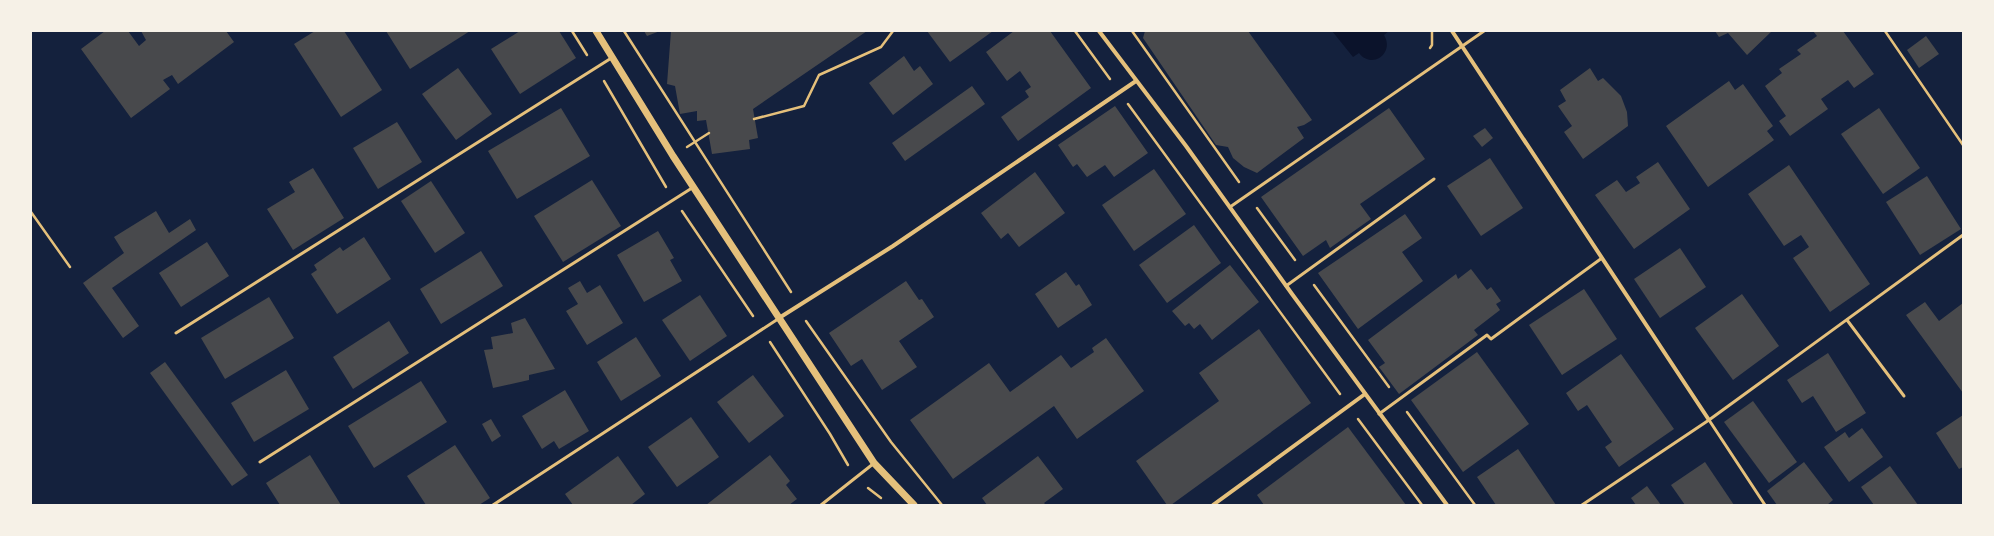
<svg xmlns="http://www.w3.org/2000/svg" width="1994" height="536" font-family="'Roboto Condensed',sans-serif">
  <style>
    .water { fill: #0b132b }
    .building { fill: #48494c }
    .lines { fill: none; stroke-linecap: round; stroke-linejoin: round }
    .path { stroke: #e5c07b; stroke-width: 2.5 }
    .service { stroke: #e5c07b; stroke-width: 3 }
    .minor { stroke: #e5c07b; stroke-width: 4 }
    .tertiary { stroke: #e5c07b; stroke-width: 7 }
  </style>
  <rect width="100%" height="100%" fill="#14213d"/>
  <path class="water" d="M1332,31H1389L1384,35C1395,53 1372,70 1359,53L1353,57Z"/>
  <g class="building">
    <path d="M105,31H128L139,46L146,40L141,31H226L234,42L178,84L172,75L163,80L170,89L131,118L81,49Z"/>
    <path d="M315,31H344L382,90L341,117L294,44Z"/>
    <path d="M386,31H470L410,69Z"/>
    <path d="M520,31H559L576,58L520,94L491,49Z"/>
    <path d="M644,31H660L647,36Z"/>
    <path d="M671,31H867L753,109L758,138L749,140L750,149L712,154L706,120L697,121V111L680,114L675,86L667,84Z"/>
    <path d="M927,31H993L950,62Z"/>
    <path d="M1014,31H1050L1091,88L1018,141L1001,117L1029,97L1025,91L1031,87L1020,71L1007,81L986,52Z"/>
    <path d="M1145,31H1248L1312,120L1304,125L1297,127L1304,138L1257,173L1244,167L1233,158L1228,147L1216,145L1143,38Z"/>
    <path d="M1715,31H1772L1747,55L1728,33L1719,37Z"/>
    <path d="M1813,31H1843L1874,74L1854,88L1848,80L1821,99L1828,109L1790,136L1779,121L1786,116L1765,86L1782,73L1779,69L1801,54L1797,50L1817,36Z"/>
    <path d="M1926,36L1939,54L1919,68L1907,50Z"/>
    <path d="M904,56L914,71L920,66L933,84L893,115L869,83Z"/>
    <path d="M458,68L492,114L456,140L422,94Z"/>
    <path d="M1590,68L1598,81L1603,78L1621,96L1627,112L1628,126L1583,159L1564,132L1572,126L1558,106L1566,101L1560,90Z"/>
    <path d="M1729,81L1735,90L1743,84L1773,126L1767,131L1774,140L1708,187L1666,126Z"/>
    <path d="M972,86L985,104L905,161L892,143Z"/>
    <path d="M1115,106L1148,153L1114,177L1105,165L1087,177L1077,164L1073,167L1058,145Z"/>
    <path d="M561,108L590,156L517,199L488,151Z"/>
    <path d="M1389,108L1425,159L1360,204L1371,219L1330,248L1326,240L1303,256L1261,197Z"/>
    <path d="M1879,108L1920,168L1883,194L1841,134Z"/>
    <path d="M397,122L422,162L378,189L353,148Z"/>
    <path d="M1485,128L1493,138L1482,147L1473,136Z"/>
    <path d="M1490,158L1523,208L1481,236L1447,186Z"/>
    <path d="M1658,162L1690,209L1634,249L1595,195L1617,180L1626,192L1640,183L1636,177Z"/>
    <path d="M1789,165L1870,284L1830,312L1793,258L1809,247L1801,235L1784,246L1748,194Z"/>
    <path d="M313,168L344,218L293,250L267,209L295,192L289,182Z"/>
    <path d="M1154,169L1186,214L1134,251L1102,205Z"/>
    <path d="M1035,172L1065,213L1019,247L1008,233L1001,239L981,213Z"/>
    <path d="M1927,176L1961,229L1920,255L1886,202Z"/>
    <path d="M592,180L621,226L563,262L534,216Z"/>
    <path d="M431,181L465,233L435,253L401,201Z"/>
    <path d="M156,211L169,233L190,219L196,230L112,288L139,326L123,338L83,283L124,253L114,237Z"/>
    <path d="M1405,214L1422,238L1402,252L1423,281L1358,329L1318,273Z"/>
    <path d="M1194,225L1221,263L1167,303L1139,265Z"/>
    <path d="M658,231L674,258L670,260L682,281L644,302L617,255Z"/>
    <path d="M364,237L391,279L337,314L311,274L317,270L314,265L340,247L343,251Z"/>
    <path d="M207,242L229,276L181,307L159,273Z"/>
    <path d="M1680,248L1706,287L1660,318L1634,279Z"/>
    <path d="M481,251L503,286L441,324L420,289Z"/>
    <path d="M1230,265L1259,302L1212,340L1200,324L1194,329L1189,323L1185,326L1172,311Z"/>
    <path d="M1471,269L1487,290L1491,287L1501,301L1496,304L1500,310L1474,330L1478,335L1399,394L1379,367L1385,363L1368,340L1456,274L1458,279Z"/>
    <path d="M1066,272L1076,286L1079,284L1092,305L1058,328L1035,294Z"/>
    <path d="M580,281L587,293L600,285L623,323L587,345L566,311L578,304L568,288Z"/>
    <path d="M906,281L919,300L922,299L934,317L899,341L917,367L882,390L862,359L851,366L829,333Z"/>
    <path d="M1584,289L1617,339L1562,375L1529,325Z"/>
    <path d="M1742,294L1779,346L1733,380L1695,328Z"/>
    <path d="M700,295L727,336L690,361L662,320Z"/>
    <path d="M269,297L294,338L225,379L201,338Z"/>
    <path d="M1925,302L1939,321L1963,303V393L1906,315Z"/>
    <path d="M525,318L555,369L529,375V380L493,388L484,350L493,349L491,337L513,333L511,323Z"/>
    <path d="M389,321L409,353L353,389L333,357Z"/>
    <path d="M1259,329L1311,403L1171,505H1167L1136,461L1219,401L1199,373Z"/>
    <path d="M636,337L661,376L621,401L597,362Z"/>
    <path d="M1106,338L1144,391L1077,439L1054,406L953,479L910,420L989,363L1010,392L1061,355L1071,368L1094,352L1092,348Z"/>
    <path d="M1477,352L1529,424L1463,472L1411,400Z"/>
    <path d="M1828,353L1866,413L1836,432L1813,396L1802,403L1787,380Z"/>
    <path d="M1621,354L1674,429L1619,467L1605,447L1612,442L1587,405L1578,411L1566,393Z"/>
    <path d="M165,362L248,475L232,486L150,373Z"/>
    <path d="M286,370L309,409L254,442L231,403Z"/>
    <path d="M753,375L784,416L749,443L717,402Z"/>
    <path d="M421,381L447,422L374,468L348,426Z"/>
    <path d="M565,390L589,431L559,449L554,441L542,449L522,416Z"/>
    <path d="M1753,401L1797,462L1769,483L1724,422Z"/>
    <path d="M1963,415V467L1959,469L1936,433Z"/>
    <path d="M691,417L719,457L677,487L648,447Z"/>
    <path d="M491,419L501,436L492,442L482,424Z"/>
    <path d="M1348,427L1406,505H1264L1257,495Z"/>
    <path d="M1862,428L1883,457L1849,482L1824,447L1845,432L1849,438Z"/>
    <path d="M455,445L490,498L479,505H426L407,476Z"/>
    <path d="M1518,449L1556,505H1496L1477,477Z"/>
    <path d="M310,455L341,505H280L266,483Z"/>
    <path d="M770,455L790,481L786,485L797,499L789,505H706Z"/>
    <path d="M618,456L645,494L631,505H573L565,494Z"/>
    <path d="M1038,456L1063,489L1044,503L1046,505H987L982,498Z"/>
    <path d="M1705,462L1734,505H1685L1671,485Z"/>
    <path d="M1804,462L1833,500L1827,505H1777L1767,491Z"/>
    <path d="M1890,466L1918,505H1874L1861,487Z"/>
    <path d="M1647,486L1661,505H1636L1631,498Z"/>
  </g>
  <g class="lines">
    <g class="path">
      <path d="M572,31L587,55"/>
      <path d="M624,31L791,292"/>
      <path d="M1075,31L1110,79"/>
      <path d="M1132,31L1239,182"/>
      <path d="M1885,31L1963,145"/>
      <path d="M1430,48L1432,45V31"/>
      <path d="M604,81L666,187"/>
      <path d="M1128,104L1340,394"/>
      <path d="M754,119L804,106L819,75L881,47L893,31"/>
      <path d="M687,147L709,133"/>
      <path d="M1257,208L1295,260"/>
      <path d="M682,211L753,316"/>
      <path d="M31,212L70,267"/>
      <path d="M1314,285L1389,387"/>
      <path d="M806,321L891,442L942,505"/>
      <path d="M770,342L830,434L848,465"/>
      <path d="M1407,412L1475,505"/>
      <path d="M1358,419L1422,505"/>
      <path d="M868,488L881,498"/>
    </g>
    <g class="service">
      <path d="M1230,207L1484,31"/>
      <path d="M1286,286L1434,179"/>
      <path d="M1847,320L1904,396"/>
      <path d="M176,333L613,57"/>
      <path d="M1379,414L1487,335L1491,339L1602,258"/>
      <path d="M1709,420L1765,505"/>
      <path d="M260,462L692,188"/>
      <path d="M493,505L778,319"/>
      <path d="M821,505L873,464"/>
      <path d="M1582,505L1709,420L1963,235"/>
    </g>
    <g class="minor">
      <path d="M1099,31L1186,146L1292,294L1447,505"/>
      <path d="M1452,31L1709,420"/>
      <path d="M779,318L893,246L1136,81"/>
      <path d="M1213,505L1365,394"/>
    </g>
    <path class="tertiary" d="M596,31L673,156L874,463L914,505"/>
  </g>
  <rect width="1994" height="536" fill="none" stroke="#f6f1e7" stroke-width="64"/>
</svg>
